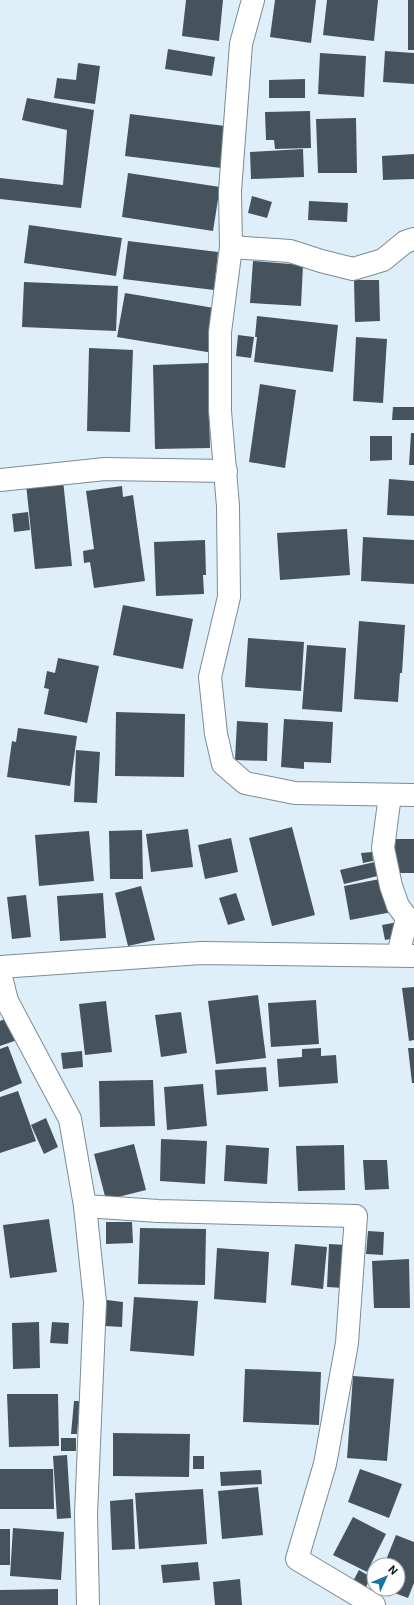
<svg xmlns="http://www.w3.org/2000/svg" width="414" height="1605" font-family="Roboto,sans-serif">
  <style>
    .building { fill: #46535c }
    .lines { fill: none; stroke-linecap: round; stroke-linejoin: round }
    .minor-casing { stroke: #7c8b94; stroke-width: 24 }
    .minor { stroke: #fff; stroke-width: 22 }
  </style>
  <rect width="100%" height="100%" fill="#dfeff9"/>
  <g class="building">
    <path d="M186,0H223L219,41L182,36Z"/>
    <path d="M275,0H316L311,43L270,37Z"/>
    <path d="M327,0H378L374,41L323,35Z"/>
    <rect x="408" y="0" width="6" height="50"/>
    <path d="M168,49L215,57L212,76L165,69Z"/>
    <path d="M385,51L414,53V84L383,82Z"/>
    <path d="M320,53L366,56L364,97L318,94Z"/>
    <path d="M78,63L100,66L95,104L54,98L57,78L76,80Z"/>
    <path d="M305,79V98H269V80Z"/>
    <path d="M27,98L94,110L81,208L0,199V178L63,185L67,130L22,120Z"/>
    <path d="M310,111L311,148L275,149L274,140H266L265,112Z"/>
    <path d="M130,114L225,126L221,168L125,156Z"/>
    <path d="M356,118L357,173H318L316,119Z"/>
    <path d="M303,149L304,177L251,179L250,152Z"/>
    <path d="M414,154V179L383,180L382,156Z"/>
    <path d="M128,173L220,187L213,231L122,217Z"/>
    <path d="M252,196L272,202L267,218L248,213Z"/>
    <path d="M309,201L348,203L347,222L308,220Z"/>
    <path d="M29,225L122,238L116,276L24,263Z"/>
    <path d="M128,241L218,252L214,290L123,279Z"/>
    <path d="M253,261L303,265L301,306L250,303Z"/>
    <path d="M354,280H379L380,321L355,322Z"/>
    <path d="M24,282L118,286L116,331L22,327Z"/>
    <path d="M125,293L220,309L213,353L117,337Z"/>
    <path d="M257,316L338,325L333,372L254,362L257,337H255Z"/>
    <path d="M238,335L254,337L251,358L236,356Z"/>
    <path d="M356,337L387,339L383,403L353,401Z"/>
    <path d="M89,348L133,350L130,432L87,431Z"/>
    <path d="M208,363L210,448L155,449L153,365Z"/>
    <path d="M260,384L296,390L285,468L249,462Z"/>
    <path d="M393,407H414V420H392Z"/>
    <path d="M411,433H414V465H409Z"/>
    <path d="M370,436H392V460L370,461Z"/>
    <path d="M389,479L414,481V516L387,515Z"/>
    <path d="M63,480L72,566L35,569L26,484Z"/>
    <path d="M122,486L123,497L133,495L145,581L94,588L90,562L84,563L83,551L94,549L86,491Z"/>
    <path d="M28,512L30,530L14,532L12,514Z"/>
    <path d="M347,529L350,575L280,580L277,533Z"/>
    <path d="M363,537L414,540V584L361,581Z"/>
    <path d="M205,540L206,575H203L204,594L156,596L154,542Z"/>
    <path d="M123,605L193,619L183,669L113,655Z"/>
    <path d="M359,621L405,625L402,673H400L398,702L354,699Z"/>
    <path d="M248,638L304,642L301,691L245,687Z"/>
    <path d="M307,645L346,648L342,712L302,709Z"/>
    <path d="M58,658L99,666L87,723L44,714L49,689L44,688L47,671L55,673Z"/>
    <path d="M116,712L185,714L184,777L115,776Z"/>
    <path d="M284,719L333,722L331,763L304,762V769L281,767Z"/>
    <path d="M237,721L268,723L267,761L235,760Z"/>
    <path d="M18,728L77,736L70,786L7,777L12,741L16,742Z"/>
    <path d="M76,750L100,752L97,803L74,802Z"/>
    <path d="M292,827L315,915L272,926L249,838Z"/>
    <path d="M188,829L193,867L151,872L146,834Z"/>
    <path d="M142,830L143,879H110L109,831Z"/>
    <path d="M89,831L94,881L39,886L35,835Z"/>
    <path d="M231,838L238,872L205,879L198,845Z"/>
    <rect x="393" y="839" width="21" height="34"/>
    <path d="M372,852L373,861L363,863L361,853Z"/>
    <path d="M379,861L382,875L344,884L340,870Z"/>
    <path d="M385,878L392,912L350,920L344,886Z"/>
    <path d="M141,886L155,940L128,946L115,893Z"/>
    <path d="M103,893L106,938L60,941L57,896Z"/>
    <path d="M236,893L245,920L228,925L219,898Z"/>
    <path d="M26,895L31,937L12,939L7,897Z"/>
    <path d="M398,922L401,937L385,940L382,925Z"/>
    <path d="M414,987V1040L409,1041L402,988Z"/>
    <path d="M258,995L266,1058L216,1064L208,1001Z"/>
    <path d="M316,1000L319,1044L271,1047L268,1003Z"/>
    <path d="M106,1001L112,1052L85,1055L79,1004Z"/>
    <path d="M181,1012L187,1053L161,1057L155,1015Z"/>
    <path d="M12,1016L20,1039L0,1046V1021Z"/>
    <path d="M8,1046L22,1083L0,1092V1049Z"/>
    <path d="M321,1048V1056L336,1055L338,1083L279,1087L277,1059L302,1057V1049Z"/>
    <path d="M408,1048H414V1083H412Z"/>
    <path d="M82,1051L83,1067L63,1069L61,1053Z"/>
    <path d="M266,1067L268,1091L217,1095L215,1070Z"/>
    <path d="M153,1080L155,1126L100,1127L99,1081Z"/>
    <path d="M203,1084L207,1126L167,1130L164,1087Z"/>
    <path d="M18,1091L36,1141L0,1153V1097Z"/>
    <path d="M46,1118L58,1147L44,1154L31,1125Z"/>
    <path d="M161,1139L207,1141L205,1184L160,1181Z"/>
    <path d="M134,1144L146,1190L106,1200L94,1154Z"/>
    <path d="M226,1145L269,1148L267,1184L224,1181Z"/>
    <path d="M344,1145L345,1190L298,1191L296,1146Z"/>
    <path d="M363,1160H387L389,1189L365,1190Z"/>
    <path d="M49,1219L57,1272L10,1278L3,1225Z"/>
    <path d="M106,1222H132L133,1243L106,1244Z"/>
    <path d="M140,1228L206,1229L205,1285L138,1284Z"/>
    <path d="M368,1231L384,1232L383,1255L366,1254Z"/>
    <path d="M295,1244L327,1247L323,1289L291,1285Z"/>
    <path d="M329,1244L347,1245L344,1288L327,1287Z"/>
    <path d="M217,1248L269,1252L266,1303L214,1299Z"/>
    <path d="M409,1259L410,1308H374L372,1261Z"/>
    <path d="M134,1297L198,1301L194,1356L130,1351Z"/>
    <path d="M107,1300L123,1302L122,1327L105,1326Z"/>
    <path d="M39,1322L40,1368L13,1369L12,1323Z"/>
    <path d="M52,1322L69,1323L68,1344L50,1343Z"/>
    <path d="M245,1369L321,1372L319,1425L243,1422Z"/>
    <path d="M353,1376L394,1379L387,1461L347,1458Z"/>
    <path d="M7,1394H58L59,1446L9,1447Z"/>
    <path d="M74,1401H80L77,1434H71Z"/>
    <path d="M113,1433L190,1434L189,1477L113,1476Z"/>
    <rect x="61" y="1438" width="15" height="13"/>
    <path d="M67,1455L71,1518L57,1519L53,1456Z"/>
    <rect x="193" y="1456" width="11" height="13"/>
    <path d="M0,1469H53L54,1509H0Z"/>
    <path d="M360,1469L402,1484L389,1518L348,1502Z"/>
    <path d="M261,1470L262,1484L221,1486L220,1472Z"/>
    <path d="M258,1487L263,1535L222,1539L218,1491Z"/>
    <path d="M203,1489L207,1544L139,1549L135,1493Z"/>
    <path d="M133,1499L135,1549L112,1550L110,1501Z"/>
    <path d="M353,1517L386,1534L367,1572L333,1555Z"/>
    <path d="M13,1528L64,1532L61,1580L10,1576Z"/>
    <rect x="0" y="1529" width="10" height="36"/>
    <path d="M396,1535L414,1542V1583L408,1598L384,1589H398V1565H384Z"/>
    <path d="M198,1562L200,1580L163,1583L161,1565Z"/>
    <path d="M359,1570L371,1577L365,1589L352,1583Z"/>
    <path d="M240,1579L242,1605H215L213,1582Z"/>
    <path d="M58,1589V1605H0V1590Z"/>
  </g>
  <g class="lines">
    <g class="minor-casing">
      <g id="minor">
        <path d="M253,0L241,44L230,191L231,247L220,332V411L228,506L229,597L210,677L216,734L223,764L245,783L295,793L414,795"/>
        <path d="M231,247L290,251L321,261L353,269L383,260L405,242L414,239"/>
        <path d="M0,480L105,469L226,471"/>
        <path d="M390,795L383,848L391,886L398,906L407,918L398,955"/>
        <path d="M0,967L201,953L414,956"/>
        <path d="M0,973L7,1001L70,1119L85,1206L95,1302L86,1514L88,1605"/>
        <path d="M85,1206L158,1211L356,1216L347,1343L325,1464L297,1559L374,1605"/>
      </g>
    </g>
    <use href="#minor" class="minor"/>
  </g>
  <g transform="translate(386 1577) rotate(46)"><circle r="19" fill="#ffffff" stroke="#a0a2a3"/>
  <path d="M0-3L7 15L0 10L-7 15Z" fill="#1476a3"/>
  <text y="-6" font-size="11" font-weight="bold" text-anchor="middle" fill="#11171a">N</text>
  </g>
</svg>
